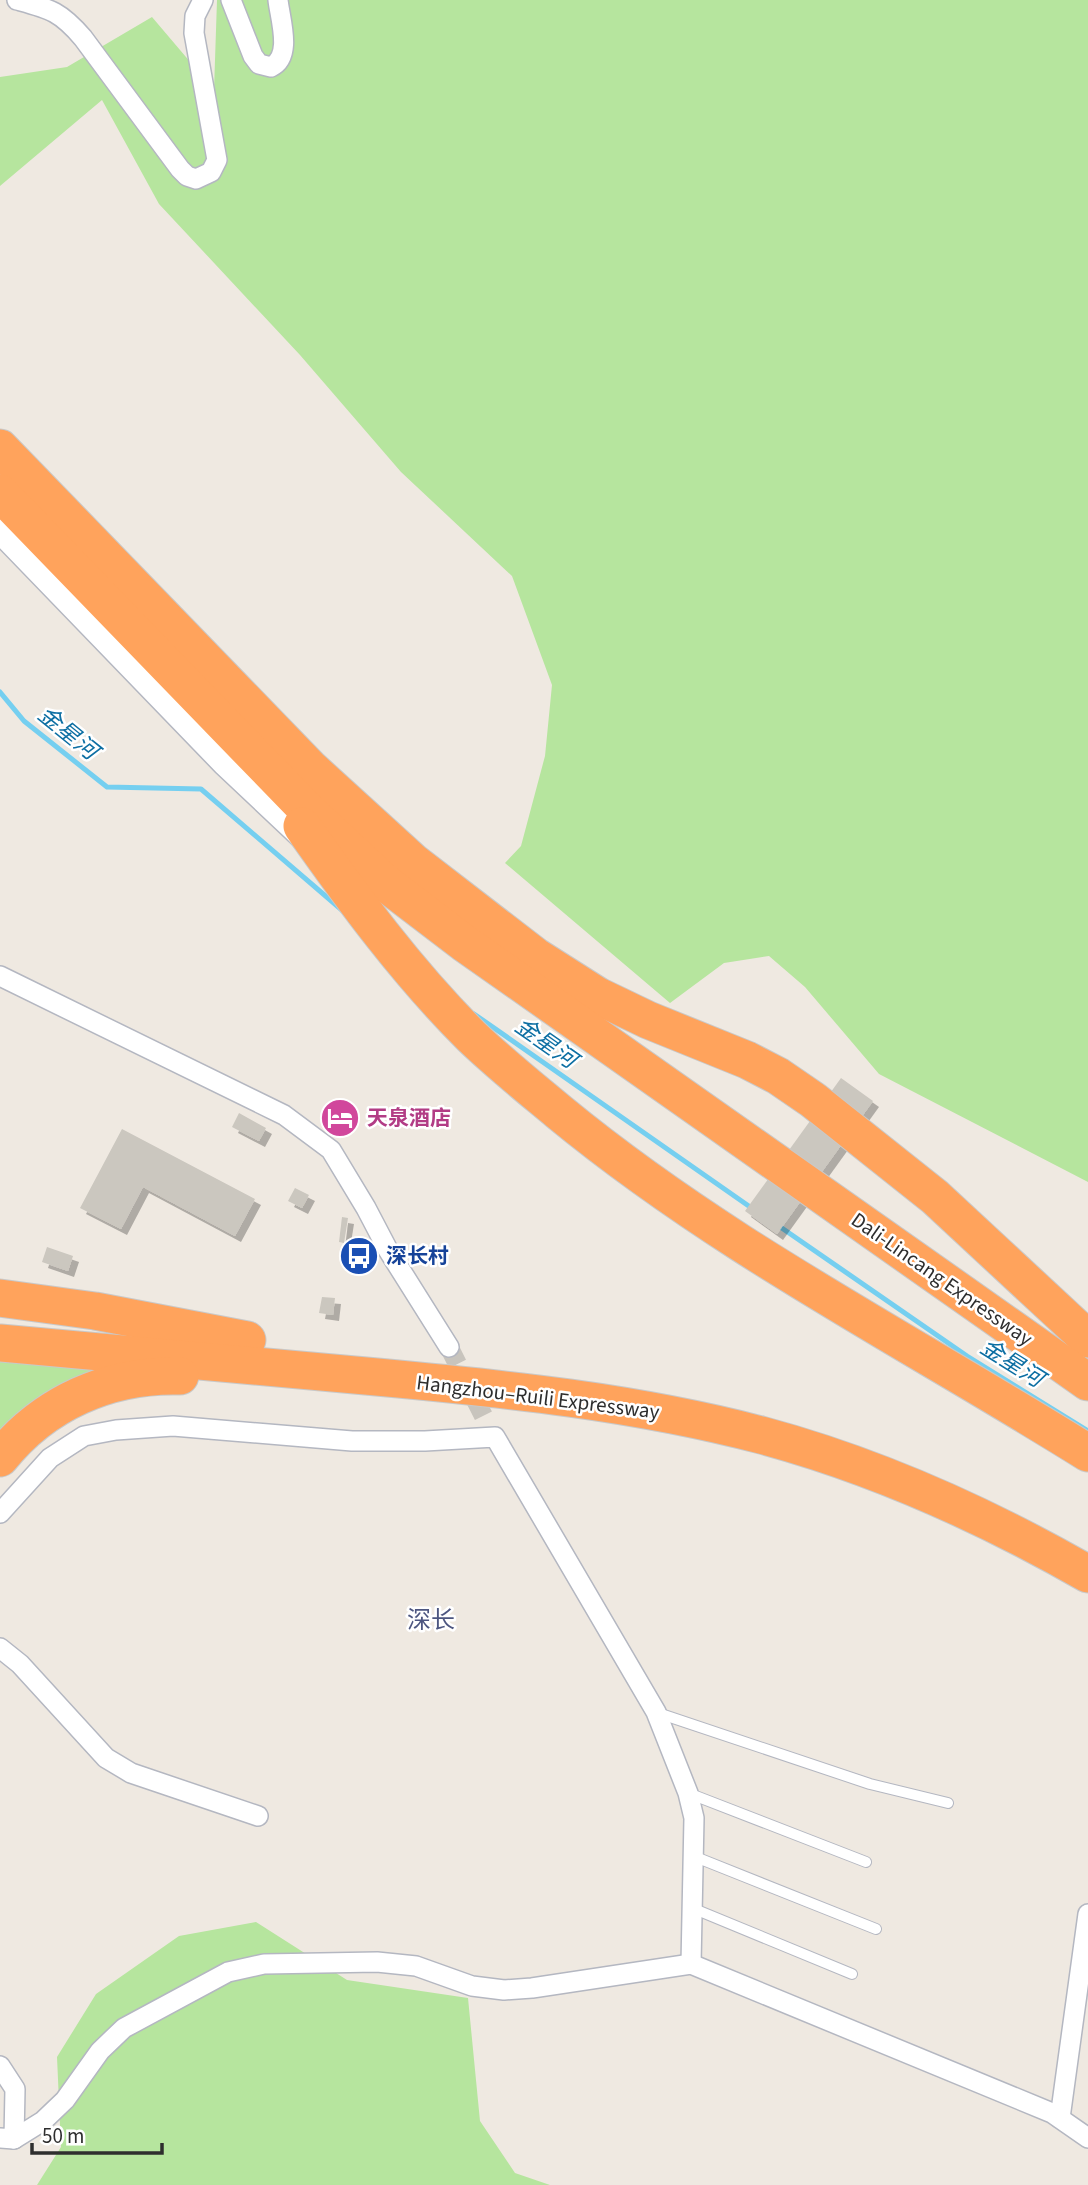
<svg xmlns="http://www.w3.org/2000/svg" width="1088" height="2185" font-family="'Source Sans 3','Noto Sans SC',sans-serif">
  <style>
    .green { fill: #b6e59e }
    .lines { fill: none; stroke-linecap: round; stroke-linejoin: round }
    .stream { stroke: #75cff0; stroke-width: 5 }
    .building { fill: #cbc7bf; filter: url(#shadow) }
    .street-tunnel { stroke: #c8c4bd; stroke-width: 19; stroke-dasharray: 19 10; stroke-linecap: butt }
    .lane-casing { stroke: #b4b7c1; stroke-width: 12 }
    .street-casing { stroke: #b4b7c1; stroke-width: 22 }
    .secondary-casing { stroke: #b4b7c1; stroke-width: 31 }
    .highway-casing { stroke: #c9c9c9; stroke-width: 39 }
    .lane { stroke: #fff; stroke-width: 10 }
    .street { stroke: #fff; stroke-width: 19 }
    .secondary { stroke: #fff; stroke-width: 28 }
    .highway { stroke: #ffa35c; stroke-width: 37 }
    .labels { text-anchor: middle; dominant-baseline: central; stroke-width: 5; stroke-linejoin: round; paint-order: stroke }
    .hotel-label { font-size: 21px; font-weight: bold; fill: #b23c85; stroke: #fff; text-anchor: start }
    .transit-label { font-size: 21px; font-weight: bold; fill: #164399; stroke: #fff; text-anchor: start }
    .street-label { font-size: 21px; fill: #2e2e2e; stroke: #fff }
    .water-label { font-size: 23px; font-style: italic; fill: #0d6fa3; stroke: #fff }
    .quarter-label { font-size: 24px; fill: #4d5680; stroke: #fff }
  </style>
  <defs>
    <filter id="shadow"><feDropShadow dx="6" dy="6" stdDeviation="0" flood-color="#0004"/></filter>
  </defs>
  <rect width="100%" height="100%" fill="#efe9e1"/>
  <g class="green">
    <path d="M217,0H1088V1182L879,1074L805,987L769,956L724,963L670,1003L505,863L521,846L545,756L552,685L512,576L401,472L300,355L159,204L102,100L0,186V77L67,67L152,17L214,90Z"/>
    <path d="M0,1359L113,1369L0,1444Z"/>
    <path d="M256,1922L347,1980L468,1998L480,2121L515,2173L550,2185H37L61,2147L57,2057L96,1994L179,1936Z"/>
  </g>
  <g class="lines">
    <g class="stream">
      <path d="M0,692L24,721L107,787L201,789L343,911"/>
      <path d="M474,1014L753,1209"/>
      <path d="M776,1224L967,1356L1088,1431"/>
    </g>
  </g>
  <g class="building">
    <path d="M841,1078L873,1101L777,1234L745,1211Z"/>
    <path d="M239,1113L266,1128L259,1141L232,1127Z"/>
    <path d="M122,1129L255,1199L235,1236L143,1187L121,1229L80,1208Z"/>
    <path d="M295,1188L309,1195L302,1208L288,1201Z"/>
    <path d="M342,1217L348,1218L344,1243L339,1242Z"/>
    <path d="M47,1247L73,1256L68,1271L42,1262Z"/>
    <path d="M322,1297L335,1298L333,1315L319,1313Z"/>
  </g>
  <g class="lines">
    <path class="street-tunnel" d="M449,1347L485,1419"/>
    <g class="lane-casing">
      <g id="lane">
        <path d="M658,1713L870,1784L948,1803"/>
        <path d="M688,1793L866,1862"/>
        <path d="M693,1856L876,1929"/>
        <path d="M692,1908L852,1974"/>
      </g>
    </g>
    <g class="street-casing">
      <g id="street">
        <path d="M17,0C50,9 60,11 83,38L180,169L187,176L196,179L211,172L217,160L194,33L195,16L203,0"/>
        <path d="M231,0L253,56L259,64L271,67C293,57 280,19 278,0"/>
        <path d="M0,976L284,1115L331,1150L366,1208L388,1250L449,1347"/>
        <path d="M0,1513L50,1458L84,1436L116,1430L173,1426L352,1441H425L495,1437L656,1712L688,1793L694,1818L691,1964"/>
        <path d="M0,1648L20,1664L106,1758L131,1773L258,1816"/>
        <path d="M0,2066L15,2089L14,2139L0,2138"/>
        <path d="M1060,2118L1088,1914"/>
        <path d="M14,2139L43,2121L65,2100L100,2051L124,2028L228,1972L264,1964L377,1962L416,1966L472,1986L504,1990L532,1988L691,1964L1052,2113L1088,2138"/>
      </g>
    </g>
    <g class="secondary-casing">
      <path id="secondary" d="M0,528L226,762L313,844"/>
    </g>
    <g class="highway-casing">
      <g id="highway">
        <path d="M0,448L311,769L413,862L535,956L598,996L648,1020L747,1060L778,1076L813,1100L935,1197L1088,1339"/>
        <path d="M0,493L309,812L384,882L464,943L1088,1382"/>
        <path d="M302,826C354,900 407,972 471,1036C499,1063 529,1087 559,1112C723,1247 909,1341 1088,1453"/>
        <path d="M0,1298L95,1311L247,1340"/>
        <path d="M0,1343C126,1355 251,1365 377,1377C507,1389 635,1402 761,1435C876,1466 985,1515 1088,1574"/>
        <path d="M0,1458C44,1403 109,1374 180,1376"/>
      </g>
    </g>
    <use href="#lane" class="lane"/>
    <use href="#street" class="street"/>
    <use href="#secondary" class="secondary"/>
    <use href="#highway" class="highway"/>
  </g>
  <defs>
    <g id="hotel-disc" transform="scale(2.0125)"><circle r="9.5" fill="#d1479c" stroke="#fff"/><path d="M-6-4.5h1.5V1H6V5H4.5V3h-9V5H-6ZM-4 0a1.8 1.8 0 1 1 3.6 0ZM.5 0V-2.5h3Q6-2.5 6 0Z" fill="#fff"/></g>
    <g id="bus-disc" transform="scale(2.0125)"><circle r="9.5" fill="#1a4fb4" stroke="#fff"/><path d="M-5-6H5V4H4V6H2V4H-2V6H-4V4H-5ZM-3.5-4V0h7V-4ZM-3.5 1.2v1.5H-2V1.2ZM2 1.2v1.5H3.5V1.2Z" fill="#fff"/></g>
  </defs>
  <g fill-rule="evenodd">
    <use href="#hotel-disc" x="340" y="1118"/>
    <use href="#bus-disc" x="359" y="1256"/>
  </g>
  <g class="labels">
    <g class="hotel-label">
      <text x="367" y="1118">天泉酒店</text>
    </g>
    <g class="transit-label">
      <text x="386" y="1256">深长村</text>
    </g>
    <g class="street-label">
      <text transform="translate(942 1279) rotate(35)">Dali-Lincang Expressway</text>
      <text transform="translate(538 1397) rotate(7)">Hangzhou–Ruili Expressway</text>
    </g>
    <g class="water-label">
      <text transform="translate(68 733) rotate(39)">金星河</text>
      <text transform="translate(546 1043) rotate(35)">金星河</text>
      <text transform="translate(1012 1363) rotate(32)">金星河</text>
    </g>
    <g class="quarter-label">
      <text x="431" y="1620">深长</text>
    </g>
  </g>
  <path d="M32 2143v10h130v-10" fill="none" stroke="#2e2e2e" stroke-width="3.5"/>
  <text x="42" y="2143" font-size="21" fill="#2e2e2e" stroke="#ffffff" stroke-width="5" paint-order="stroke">50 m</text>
</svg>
